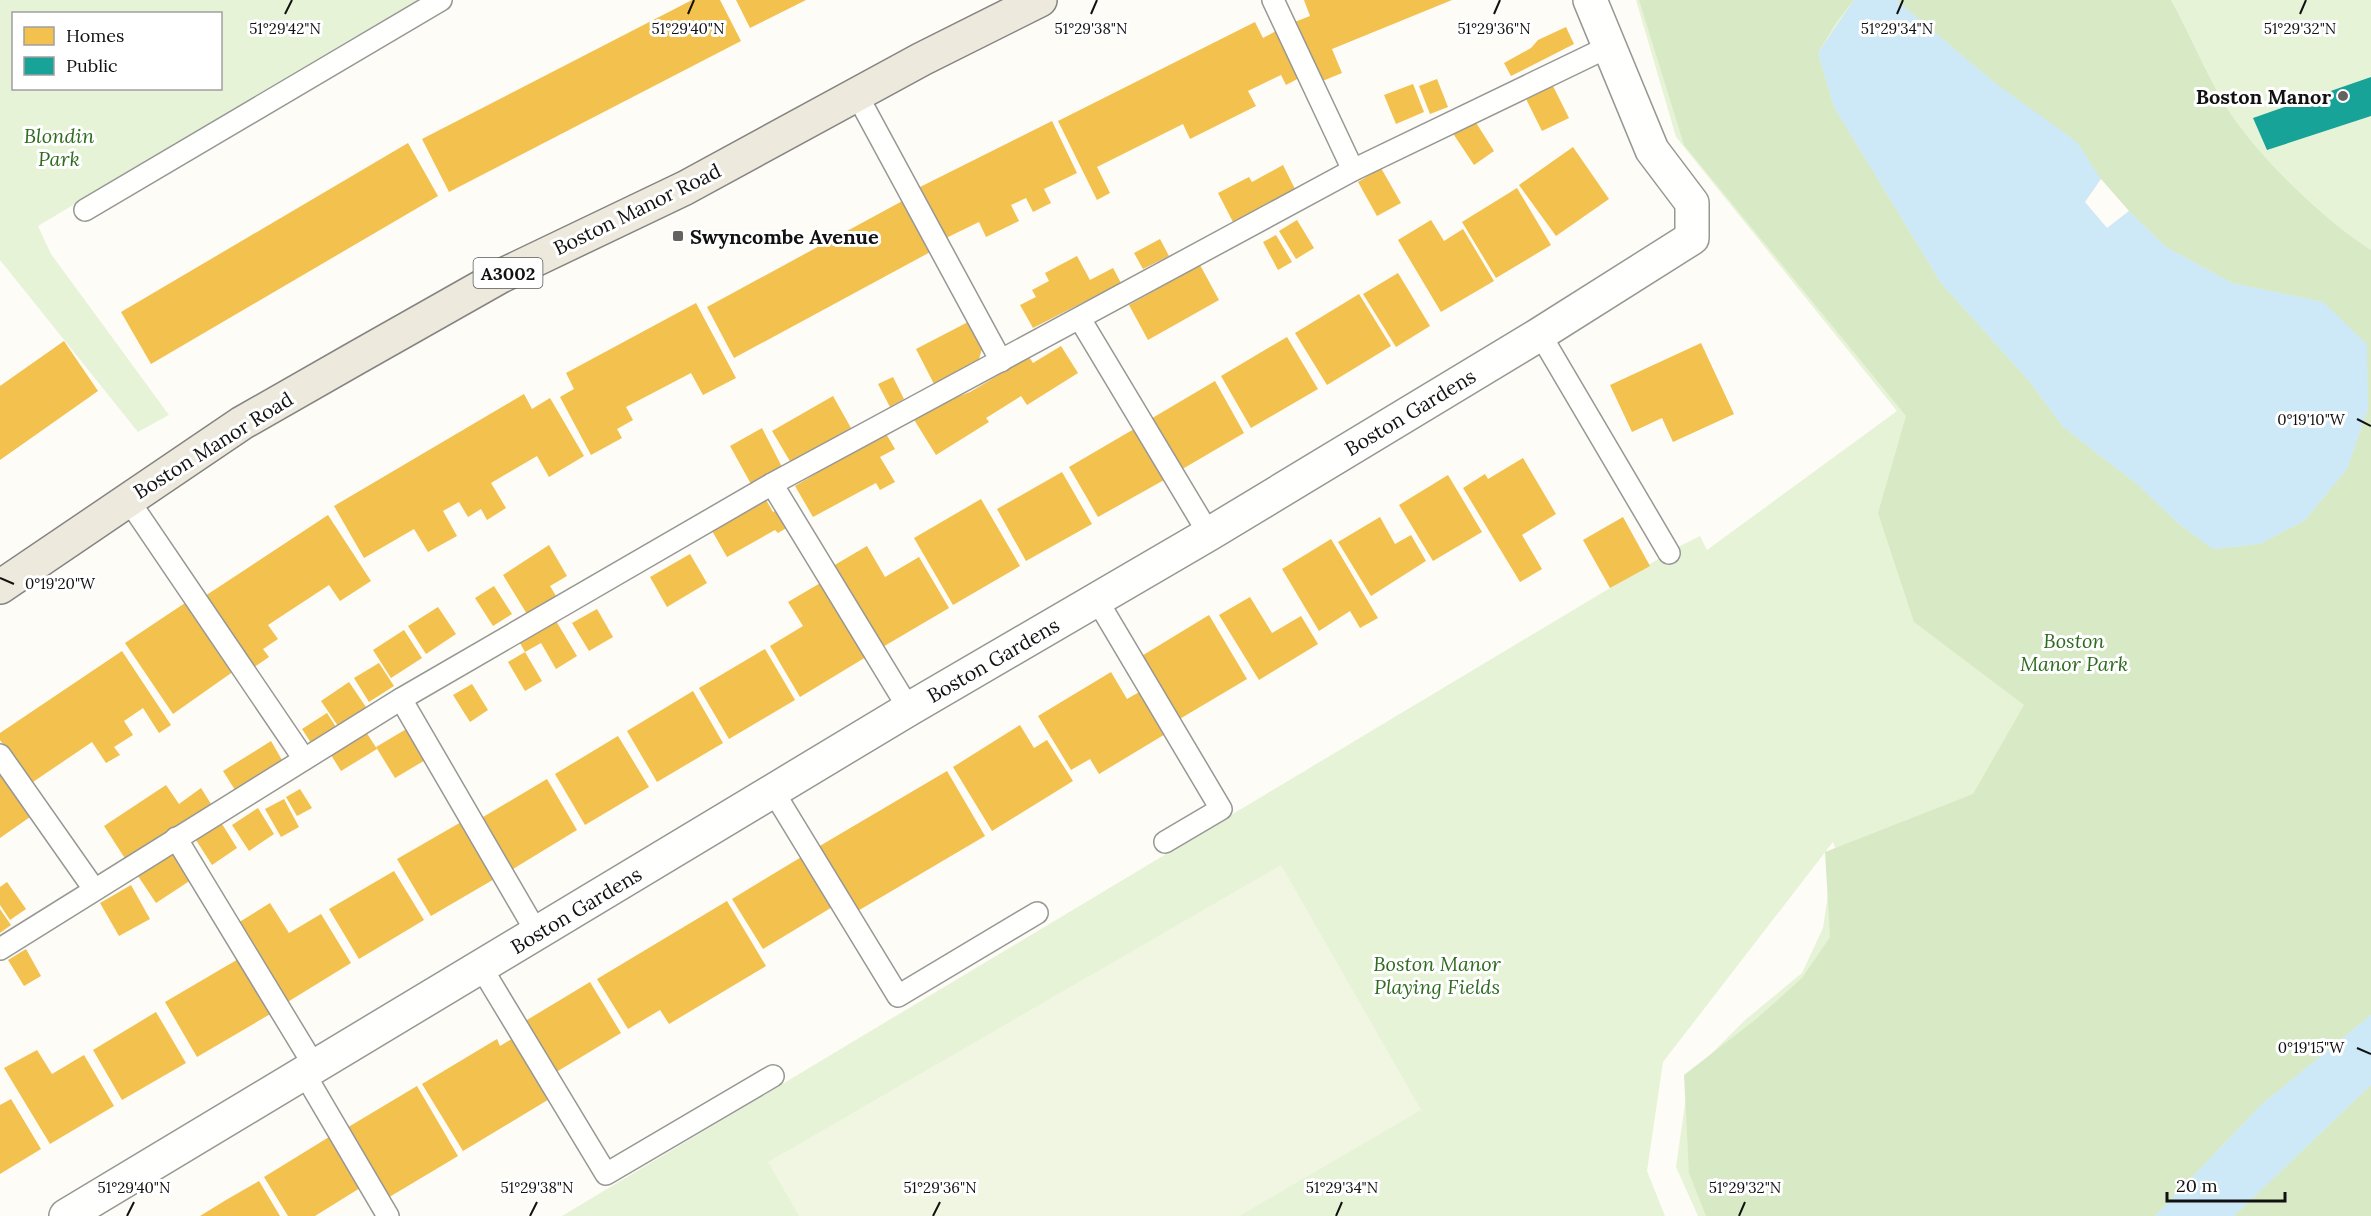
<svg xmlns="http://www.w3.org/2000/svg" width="2371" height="1216" font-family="Lora,serif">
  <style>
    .green { fill: #e7f3d7; fill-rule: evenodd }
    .forest { fill: #d8eac5 }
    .pitch { fill: #f0f6e1 }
    .water { fill: #cde8f7 }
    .pier { fill: #fdfcf7 }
    .homes { fill: #f2c14e }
    .public { fill: #17a398 }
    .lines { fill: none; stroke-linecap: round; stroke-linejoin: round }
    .lane-casing { stroke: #979795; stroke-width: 24 }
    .street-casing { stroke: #979795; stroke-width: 36 }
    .primary-casing { stroke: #858482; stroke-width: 36 }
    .lane { stroke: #fffffe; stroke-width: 21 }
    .street { stroke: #fffffe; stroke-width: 33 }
    .primary { stroke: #ede9dc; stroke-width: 33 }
    .ticks { fill: none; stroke: #111; stroke-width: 2 }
    .poi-dot { fill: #646362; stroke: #fff; stroke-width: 2 }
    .labels { text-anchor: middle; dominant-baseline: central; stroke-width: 6; stroke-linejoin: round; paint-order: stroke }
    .shield { fill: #fff; stroke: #585858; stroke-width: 1.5 }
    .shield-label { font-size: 18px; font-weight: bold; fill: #111 }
    .poi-label { font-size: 20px; font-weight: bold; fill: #111; stroke: #fff; text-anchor: end }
    .park-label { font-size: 20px; font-style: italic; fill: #2f6b1f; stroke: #fff }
    .street-label { font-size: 20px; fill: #111; stroke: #fff }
    .ticks-label { font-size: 15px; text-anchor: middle; fill: #111; stroke: #fff; stroke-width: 6; stroke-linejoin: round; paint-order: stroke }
  </style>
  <rect width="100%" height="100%" fill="#fdfcf7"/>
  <g class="green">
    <path d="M0,0H424L344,43L38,226L51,254L169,415L138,432L0,260ZM14,14H220V88H14Z"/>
    <path d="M1636,0H2371V1216H1698L1676,1167L1689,1076L1745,1020L1802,973L1823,928L1835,847L1833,842L1663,1062L1647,1171L1665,1216H562L1680,546L1700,536L1707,550L1897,411L1676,137Z"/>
  </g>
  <g class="forest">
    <path d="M1639,0H1854L1836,23L1818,53L1834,107L1941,283L2030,382L2063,427L2137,484L2179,524L2213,549L2260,544L2305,520L2347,469L2368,409L2323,302L2232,283L2166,247L1995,83L1896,0H2171C2189,33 2204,69 2223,102C2252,151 2323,220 2371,250V1015L2261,1105L2155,1216H1706L1689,1173L1684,1075L1755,1020L1802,978L1830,937L1825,852L1973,794L2024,705L1914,622L1878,513L1906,416L1684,145Z"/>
    <path d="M2371,1085V1216H2234Z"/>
  </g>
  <path class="pitch" d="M1281,865L1421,1110L1239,1216H799L768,1162Z"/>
  <g class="water">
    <path d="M1854,0H1896L1995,83L2077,142L2109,192L2166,247L2232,283L2323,302L2367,344L2368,409L2347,469L2305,520L2260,544L2213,549L2179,524L2137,484L2063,427L2030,382L1941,283L1834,107L1818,53Z"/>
    <path d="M2371,1015V1085L2234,1216H2155L2261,1105Z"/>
  </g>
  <path class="pier" d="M2101,179L2129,211L2107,228L2085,202Z"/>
  <g class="homes">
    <path d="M692,0H720L741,41L449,192L422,139Z"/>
    <path d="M736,0H806L750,28Z"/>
    <path d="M1304,0H1452L1332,49L1342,73L1320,82L1292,23L1310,16Z"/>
    <path d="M1255,22L1263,38L1278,30L1301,77L1286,85L1281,75L1248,91L1256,106L1190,139L1183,124L1097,167L1110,193L1097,200L1058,121Z"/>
    <path d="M1566,27L1574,44L1511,76L1504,63L1531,48L1538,40Z"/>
    <path d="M1437,79L1448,107L1430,114L1419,86Z"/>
    <path d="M1551,82L1569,118L1542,131L1524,95Z"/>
    <path d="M1413,84L1424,112L1396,124L1384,95Z"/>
    <path d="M1473,118L1494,151L1474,165L1452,132Z"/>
    <path d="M1052,121L1077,173L1044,189L1051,203L1033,212L1026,198L1011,205L1019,221L986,237L979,222L946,238L920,187Z"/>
    <path d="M408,143L438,196L151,364L121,312Z"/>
    <path d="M1573,147L1609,199L1556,236L1519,185Z"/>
    <path d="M1283,165L1295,189L1233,222L1218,193L1249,177L1252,182Z"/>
    <path d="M1381,168L1401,203L1377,216L1358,182Z"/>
    <path d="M1517,188L1551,245L1496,278L1462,222Z"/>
    <path d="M906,199L934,250L734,358L707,307Z"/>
    <path d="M1297,220L1314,248L1296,259L1279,231Z"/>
    <path d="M1431,220L1444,241L1463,229L1494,281L1441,312L1398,240Z"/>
    <path d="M1276,235L1292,262L1278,270L1263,242Z"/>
    <path d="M1160,239L1169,256L1143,269L1134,253Z"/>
    <path d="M1077,256L1090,280L1113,268L1121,283L1033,328L1020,305L1036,297L1032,290L1049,281L1045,273Z"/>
    <path d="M1200,265L1219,300L1148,340L1129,305Z"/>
    <path d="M1398,273L1430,326L1396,347L1363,294Z"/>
    <path d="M1359,294L1391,346L1327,385L1295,333Z"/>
    <path d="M696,303L736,378L703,395L691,373L626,407L633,420L617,429L622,438L591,455L560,397L574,389L566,373Z"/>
    <path d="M968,322L982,349L979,359L934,384L916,349Z"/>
    <path d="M1287,337L1318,389L1251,428L1221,376Z"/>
    <path d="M64,341L98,391L0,460V386Z"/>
    <path d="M1701,343L1734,414L1673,442L1662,418L1632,432L1610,385Z"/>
    <path d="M1061,346L1078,373L1027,405L1021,396L986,418L989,422L936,455L913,418L929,408L970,392L1029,357L1033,363Z"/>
    <path d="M893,377L904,399L890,407L878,384Z"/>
    <path d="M1215,381L1244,433L1179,471L1149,420Z"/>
    <path d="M524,394L532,409L550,398L584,456L549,477L537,456L491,483L506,508L487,520L481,509L468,517L459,502L443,511L457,536L428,552L414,529L364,558L334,506Z"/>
    <path d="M833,396L851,428L791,463L772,431Z"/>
    <path d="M762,428L782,467L751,484L730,446Z"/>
    <path d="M1134,429L1164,480L1098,517L1069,467Z"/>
    <path d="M885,432L895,449L880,457L895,482L880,490L876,483L813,517L795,486Z"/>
    <path d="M1523,458L1556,514L1522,535L1542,569L1520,582L1463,488L1485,474L1488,479Z"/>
    <path d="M1062,472L1092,524L1026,561L997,509Z"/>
    <path d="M1448,475L1482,532L1433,561L1399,505Z"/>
    <path d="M765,498L773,512L778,510L788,527L778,533L775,530L727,557L711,529Z"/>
    <path d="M981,499L1020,566L953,605L914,538Z"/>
    <path d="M328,515L371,581L340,601L329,585L268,625L278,639L263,649L269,657L253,668L205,596Z"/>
    <path d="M1380,517L1395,544L1411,535L1426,561L1371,596L1338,542Z"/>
    <path d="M1623,517L1650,566L1610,588L1583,540Z"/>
    <path d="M1331,539L1378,618L1360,628L1350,611L1319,631L1282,569Z"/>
    <path d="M549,545L567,576L550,586L556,596L527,614L503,575Z"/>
    <path d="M867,546L885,577L919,557L949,608L881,648L833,566Z"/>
    <path d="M690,554L707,583L667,607L650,577Z"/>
    <path d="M822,582L866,657L800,697L770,646L803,626L788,602Z"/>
    <path d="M494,586L512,614L493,626L475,598Z"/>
    <path d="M1250,597L1272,633L1301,616L1318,644L1259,680L1219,615Z"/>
    <path d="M188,601L234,671L173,714L125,643Z"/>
    <path d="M438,607L456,634L426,654L408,626Z"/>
    <path d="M597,609L613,637L589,651L572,623Z"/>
    <path d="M1209,615L1247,679L1178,720L1140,657Z"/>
    <path d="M556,621L577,656L556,669L541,643L525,652L520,643Z"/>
    <path d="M404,630L422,658L391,678L373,650Z"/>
    <path d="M765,649L795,700L729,739L699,688Z"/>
    <path d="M122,651L171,725L159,733L143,708L124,721L133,735L114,747L120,755L106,763L92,742L30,784L0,740V733Z"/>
    <path d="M525,652L542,681L525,691L508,662Z"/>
    <path d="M379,663L394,686L369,702L354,678Z"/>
    <path d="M1111,672L1127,699L1141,691L1167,733L1099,774L1090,759L1071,770L1038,716Z"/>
    <path d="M349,682L366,707L338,726L321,701Z"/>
    <path d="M472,684L488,710L470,722L453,695Z"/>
    <path d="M693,691L723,743L657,782L627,731Z"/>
    <path d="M327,713L336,727L311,743L302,729Z"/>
    <path d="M1020,725L1034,748L1047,740L1073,781L992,831L953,767Z"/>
    <path d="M408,728L427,759L395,778L376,747Z"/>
    <path d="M366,732L377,749L341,771L331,755Z"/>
    <path d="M618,736L649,787L585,825L555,774Z"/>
    <path d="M271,741L282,760L235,790L223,771Z"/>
    <path d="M947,771L985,836L856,912L818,847Z"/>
    <path d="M0,772L30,817L0,838Z"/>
    <path d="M547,779L577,830L513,869L483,817Z"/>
    <path d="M166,785L179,804L201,788L211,804L126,860L104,826Z"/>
    <path d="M300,789L312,808L297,816L286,797Z"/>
    <path d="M284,799L299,827L281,837L265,809Z"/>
    <path d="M258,808L274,834L249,851L232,825Z"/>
    <path d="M463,821L496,878L431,916L397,859Z"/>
    <path d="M222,824L237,848L212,865L196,840Z"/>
    <path d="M173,854L191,880L156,903L138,876Z"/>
    <path d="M803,856L834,906L763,949L732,899Z"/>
    <path d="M394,871L424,920L359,959L329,909Z"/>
    <path d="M7,882L26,909L10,920L0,905V887Z"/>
    <path d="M131,885L150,919L119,936L100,903Z"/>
    <path d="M727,901L766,966L669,1024L660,1010L628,1029L597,979Z"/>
    <path d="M270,903L289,933L321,914L351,963L286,1003L238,923Z"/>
    <path d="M0,909L11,925L0,933Z"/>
    <path d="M26,949L41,976L24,986L8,960Z"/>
    <path d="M240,958L272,1013L197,1057L165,1002Z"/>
    <path d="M590,982L621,1033L553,1074L522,1023Z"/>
    <path d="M156,1012L186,1063L122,1100L93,1050Z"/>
    <path d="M515,1037L551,1098L463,1151L422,1084L497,1039L500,1046Z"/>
    <path d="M37,1050L52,1074L84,1055L114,1106L50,1144L4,1068Z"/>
    <path d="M417,1086L458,1156L386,1199L345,1129Z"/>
    <path d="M11,1099L41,1149L0,1174V1105Z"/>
    <path d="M329,1137L360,1188L315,1216H288L264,1177Z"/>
    <path d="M259,1181L280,1216H200L226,1200Z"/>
  </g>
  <path class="public" d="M2371,77V116L2267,150L2253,118Z"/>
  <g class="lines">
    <g class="lane-casing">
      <g id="lane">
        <path d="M1273,0L1353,170"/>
        <path d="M857,95L1001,361"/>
        <path d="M85,210L441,0"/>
        <path d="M1080,319L1209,534"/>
        <path d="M1540,334L1669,553"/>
        <path d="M772,484L909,709"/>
        <path d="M127,498L304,759"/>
        <path d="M1097,600L1221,809L1165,842"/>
        <path d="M401,699L537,933"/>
        <path d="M0,755L94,889"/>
        <path d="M773,791L898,996L1037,913"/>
        <path d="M176,838L315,1067"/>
        <path d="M0,949L401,699L772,484L1353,170L1608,47"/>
        <path d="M481,967L606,1174L773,1076"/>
        <path d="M304,1073L388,1216"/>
      </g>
    </g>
    <g class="street-casing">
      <path id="street" d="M66,1216L909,709L1209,534L1540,334L1692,238V203L1652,150L1590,0"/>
    </g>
    <g class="primary-casing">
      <path id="primary" d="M0,587L242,423L356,358L501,276L685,188L922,59L1040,0"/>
    </g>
    <use href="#lane" class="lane"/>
    <use href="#street" class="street"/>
    <use href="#primary" class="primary"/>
  </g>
  <path class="ticks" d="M285,14L292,0M688,14L694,0M1091,14L1097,0M1494,14L1500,0M1897,14L1903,0M2300,14L2306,0M2357,419L2371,426M0,578L14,584M2357,1048L2371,1054M127,1216L134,1202M530,1216L537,1202M933,1216L940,1202M1336,1216L1342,1202M1739,1216L1745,1202"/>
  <g class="poi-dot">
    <circle cx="2343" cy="96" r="6"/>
    <rect x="672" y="230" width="12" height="12" rx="3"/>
  </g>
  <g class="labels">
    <rect class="shield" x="473.5" y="258" width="69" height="30" rx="4.5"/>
    <g class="shield-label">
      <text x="508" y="273">A3002</text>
    </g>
    <g class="poi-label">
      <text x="2331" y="96">Boston Manor</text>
      <text x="690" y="236" text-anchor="start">Swyncombe Avenue</text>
    </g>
    <g class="park-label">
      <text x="59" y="135">Blondin<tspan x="59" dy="23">Park</tspan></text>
      <text x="2074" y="640">Boston<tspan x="2074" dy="23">Manor Park</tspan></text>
      <text x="1437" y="963">Boston Manor<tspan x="1437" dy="23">Playing Fields</tspan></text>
    </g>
    <g class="street-label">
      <text transform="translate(637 209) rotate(-26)">Boston Manor Road</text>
      <text transform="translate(1410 412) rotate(-31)">Boston Gardens</text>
      <text transform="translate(213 445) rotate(-32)">Boston Manor Road</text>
      <text transform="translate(993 660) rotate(-30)">Boston Gardens</text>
      <text transform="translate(576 910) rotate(-31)">Boston Gardens</text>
    </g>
  </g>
  <g class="ticks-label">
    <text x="285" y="34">51°29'42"N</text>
    <text x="688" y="34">51°29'40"N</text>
    <text x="1091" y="34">51°29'38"N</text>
    <text x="1494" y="34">51°29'36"N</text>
    <text x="1897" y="34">51°29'34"N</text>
    <text x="2300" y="34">51°29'32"N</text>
    <text x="2311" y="425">0°19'10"W</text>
    <text x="60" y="589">0°19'20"W</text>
    <text x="2311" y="1053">0°19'15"W</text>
    <text x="134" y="1193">51°29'40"N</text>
    <text x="537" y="1193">51°29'38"N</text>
    <text x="940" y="1193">51°29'36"N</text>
    <text x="1342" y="1193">51°29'34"N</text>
    <text x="1745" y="1193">51°29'32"N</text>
  </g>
  <rect x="12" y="12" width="210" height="78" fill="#ffffff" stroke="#a0a0a0" stroke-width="1.5"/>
  <rect x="24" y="27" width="30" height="18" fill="#f2c14e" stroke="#a0a0a0" stroke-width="1.5"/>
  <text x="66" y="42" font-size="18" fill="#111111">Homes</text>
  <rect x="24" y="57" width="30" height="18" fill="#17a398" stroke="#a0a0a0" stroke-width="1.5"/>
  <text x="66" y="72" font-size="18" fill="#111111">Public</text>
  <path d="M2167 1192v9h118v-9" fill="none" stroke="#111111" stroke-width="3"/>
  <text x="2176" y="1192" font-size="18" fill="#111111" stroke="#ffffff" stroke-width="4.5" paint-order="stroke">20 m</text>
</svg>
